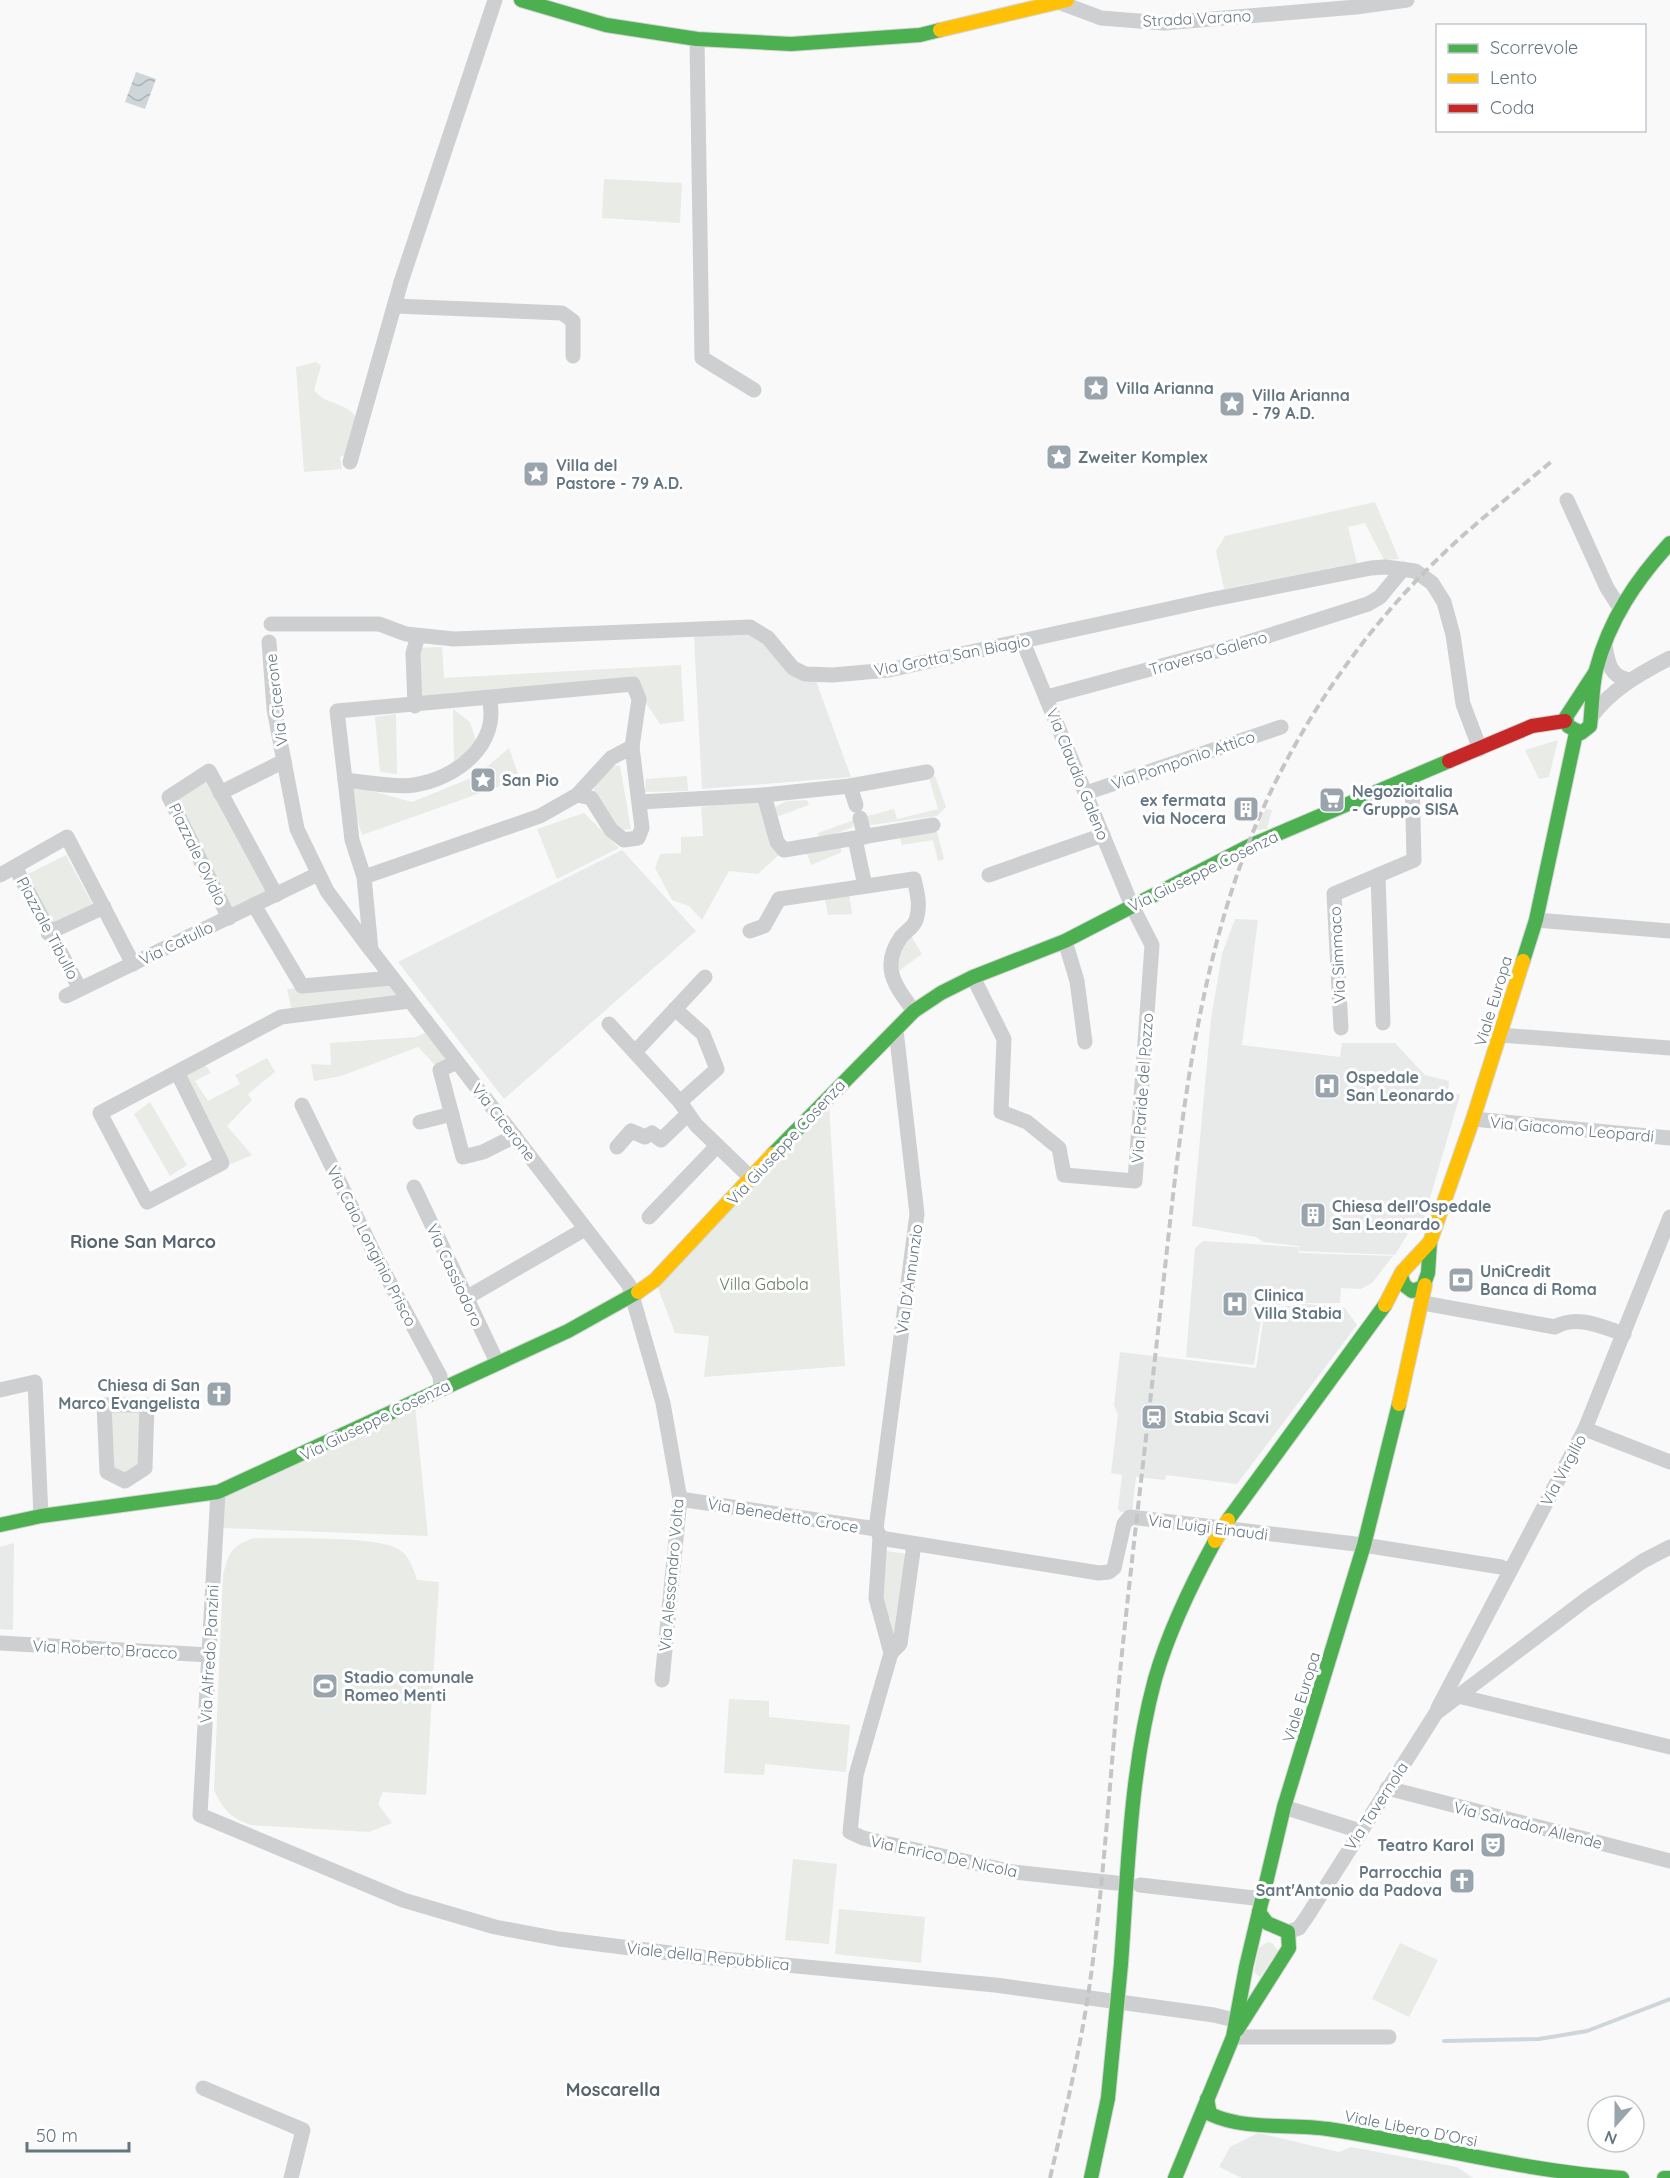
<svg xmlns="http://www.w3.org/2000/svg" width="1670" height="2178" font-family="Quicksand,sans-serif">
  <style>
    .built { fill: #e8e9e9 }
    .green { fill: #e8ebe6 }
    .water { fill: url(#water-waves) }
    .lines { fill: none; stroke-linecap: round; stroke-linejoin: round }
    .stream { stroke: #ced6d9; stroke-width: 4 }
    .fast-casing { stroke: #d5d6d7; stroke-width: 16 }
    .slow-casing { stroke: #d5d6d7; stroke-width: 16 }
    .jam-casing { stroke: #d5d6d7; stroke-width: 16 }
    .street { stroke: #cecfd0; stroke-width: 15 }
    .fast { stroke: #4caf50; stroke-width: 14 }
    .slow { stroke: #ffc107; stroke-width: 14 }
    .jam { stroke: #c62828; stroke-width: 14 }
    .rail { stroke: #c3c5c6; stroke-width: 4; stroke-dasharray: 9 4.5; stroke-linecap: butt }
    .fast-bridge-casing { stroke: #d5d6d6; stroke-width: 16; stroke-linecap: butt }
    .slow-bridge-casing { stroke: #d5d6d6; stroke-width: 16; stroke-linecap: butt }
    .fast-bridge { stroke: #4caf50; stroke-width: 14 }
    .slow-bridge { stroke: #ffc107; stroke-width: 14 }
    .labels { text-anchor: middle; dominant-baseline: central; stroke-width: 6; stroke-linejoin: round; paint-order: stroke }
    .street-label { font-size: 16px; fill: #657683; stroke: #fff }
    .poi-label { font-size: 16px; font-weight: bold; fill: #657683; stroke: #fff; text-anchor: start }
    .park-label { font-size: 16px; fill: #687a64; stroke: #fff }
    .neighbourhood-label { font-size: 18px; font-weight: bold; fill: #57646e; stroke: #fff }
  </style>
  <defs>
    <pattern id="water-waves" width="16" height="10" patternUnits="userSpaceOnUse" patternTransform="scale(1.5)"><rect width="16" height="10" fill="#ced6d9"/><path d="M0 5q4-4 8 0t8 0" fill="none" stroke="#abb2b5"/></pattern>
  </defs>
  <rect width="100%" height="100%" fill="#f9f9f9"/>
  <g class="built">
    <path d="M750,627L816,681L851,777L702,789L694,637Z"/>
    <path d="M622,850L696,931L504,1099L398,962Z"/>
    <path d="M1235,919L1258,920L1242,1045L1340,1057L1342,1043H1395L1425,1075L1449,1081L1448,1091L1460,1095L1423,1222L1416,1220L1395,1255L1299,1251V1246L1263,1242L1256,1237L1192,1226L1211,1019L1222,954Z"/>
    <path d="M1203,1241L1298,1247L1299,1253L1393,1256L1372,1283L1361,1289L1341,1288L1340,1303H1285L1268,1309L1260,1325L1254,1365L1186,1357L1195,1248Z"/>
    <path d="M1306,1304L1345,1308L1357,1325L1237,1484L1166,1475L1165,1480L1136,1477L1132,1513L1121,1512L1118,1509L1122,1475L1111,1473L1118,1415L1114,1405L1120,1352L1256,1368L1263,1323L1267,1314L1277,1307Z"/>
    <path d="M14,1543L13,1630L0,1629V1547Z"/>
    <path d="M1258,2133L1339,2152L1351,2147L1457,2167L1473,2178H1242L1219,2167L1230,2147Z"/>
  </g>
  <g class="green">
    <path d="M604,179L682,183L680,223L602,218Z"/>
    <path d="M316,362L321,366L314,390C325,405 346,402 356,417L348,454L340,457L342,469L304,472L296,367Z"/>
    <path d="M1375,502L1399,559L1384,560L1365,523L1348,527L1357,563L1224,589L1216,551L1225,536Z"/>
    <path d="M442,647L444,678L681,665L684,721L660,724L633,684L420,705L414,648Z"/>
    <path d="M453,709L470,722L477,744L454,761Z"/>
    <path d="M396,714L397,774L380,772L375,717Z"/>
    <path d="M1558,740L1549,777L1539,779L1525,750Z"/>
    <path d="M509,748L520,779L362,835L346,784L412,802L476,776Z"/>
    <path d="M610,765L620,766L631,829L614,831L594,796V784Z"/>
    <path d="M204,774L269,893L230,912L171,800Z"/>
    <path d="M687,776L688,791L645,792L646,779Z"/>
    <path d="M935,776L946,807L937,816L871,825L864,817L894,809L897,819L938,809L929,778Z"/>
    <path d="M764,795L784,850L758,874L729,871L702,920L689,906L672,900L655,868L660,854L681,853V837L703,836L701,807L711,806L710,801Z"/>
    <path d="M807,800L809,805L776,817L773,808L787,801Z"/>
    <path d="M1266,809L1272,810L1267,829L1256,830Z"/>
    <path d="M584,813L619,848L557,879L537,829Z"/>
    <path d="M854,820L853,827L819,840L818,833Z"/>
    <path d="M937,831L944,859L938,861L933,840L902,845L900,838Z"/>
    <path d="M840,847L842,852L811,865L807,854Z"/>
    <path d="M66,855L93,905L52,925L26,875Z"/>
    <path d="M849,892L852,914L828,915L824,896Z"/>
    <path d="M911,936L922,954L896,973L895,956Z"/>
    <path d="M392,979L408,1001L293,1015L287,989Z"/>
    <path d="M429,1031L451,1060L436,1066L418,1047L341,1076L314,1081L311,1064L331,1065L330,1043L416,1037Z"/>
    <path d="M267,1058L275,1072L248,1094L252,1100L227,1126L252,1155L231,1164L184,1077L205,1064L211,1073L195,1081L208,1101L240,1084L235,1075Z"/>
    <path d="M150,1102L187,1165L170,1176L134,1114Z"/>
    <path d="M829,1103L845,1366L704,1377L709,1336L675,1333L655,1280Z"/>
    <path d="M147,1405L145,1468L125,1481L107,1472L104,1411Z"/>
    <path d="M415,1406L428,1536L222,1528L225,1489Z"/>
    <path d="M253,1538C287,1539 366,1536 394,1547C409,1553 413,1567 417,1580L439,1582L426,1795L383,1792L378,1804L392,1823L369,1832L251,1825C230,1818 223,1809 214,1790L223,1575C229,1552 231,1547 253,1538Z"/>
    <path d="M886,1551L906,1554L896,1641L889,1640L891,1622L882,1600Z"/>
    <path d="M729,1699L769,1701V1717L850,1725L846,1772L765,1764L764,1775L724,1773Z"/>
    <path d="M793,1859L837,1864L829,1944L785,1940Z"/>
    <path d="M839,1909L925,1917L921,1963L835,1954Z"/>
    <path d="M1267,1942L1272,1943L1278,1951L1260,1977L1254,1972L1259,1948Z"/>
    <path d="M1400,1943L1438,1960L1409,2017L1372,1999Z"/>
  </g>
  <path class="water" d="M136,72L156,79L145,109L125,102Z"/>
  <g class="lines">
    <path class="stream" d="M1444,2041L1539,2039L1587,2031L1670,1999"/>
    <g class="fast-casing">
      <g id="fast">
        <path d="M521,0L606,25L697,39L791,44L920,35L940,30"/>
        <path d="M1596,671L1566,717L1568,726L1581,733L1590,726C1592,708 1592,688 1596,670C1609,620 1636,580 1670,543"/>
        <path d="M1523,961L1536,920L1576,733"/>
        <path d="M773,1154L914,1011L941,993L973,977L1065,941L1247,847L1449,761"/>
        <path d="M1401,1276L1404,1285L1412,1291L1423,1287L1428,1273L1430,1242"/>
        <path d="M1228,1520L1385,1305"/>
        <path d="M0,1525L41,1516L218,1492L568,1331L638,1292"/>
        <path d="M1121,1964C1128,1869 1130,1771 1155,1679C1169,1630 1191,1585 1215,1541"/>
        <path d="M1237,2030L1289,1948L1288,1932L1267,1923L1259,1912"/>
        <path d="M1207,2099L1210,2114C1246,2131 1290,2123 1328,2129C1426,2144 1522,2171 1622,2178"/>
        <path d="M1091,2178L1108,2098"/>
        <path d="M1175,2178L1233,2037L1246,1967L1284,1807L1364,1545L1399,1404"/>
        <path d="M1664,2178H1670"/>
      </g>
    </g>
    <g class="slow-casing">
      <g id="slow">
        <path d="M940,30L1067,0"/>
        <path d="M638,1292L655,1280L773,1154"/>
        <path d="M1385,1305L1402,1272L1430,1242L1473,1119L1523,961"/>
        <path d="M1399,1404L1425,1285"/>
      </g>
    </g>
    <g class="jam-casing">
      <path id="jam" d="M1449,761L1532,726L1565,721"/>
    </g>
    <g class="street">
      <path d="M1061,3L1101,18L1164,23L1356,7L1407,0"/>
      <path d="M697,39L702,358L754,390"/>
      <path d="M395,306L562,313L573,321V356"/>
      <path d="M350,462L401,282L495,0"/>
      <path d="M1567,500L1607,588L1620,608"/>
      <path d="M271,624H379L406,634L454,639L750,627L768,638L793,668L805,674L833,675L889,670L1209,600L1371,568L1385,567L1415,571L1432,583L1444,602L1453,635L1463,704L1480,749"/>
      <path d="M269,642L274,709L297,829L327,891L370,949"/>
      <path d="M1605,645C1608,663 1610,677 1630,680"/>
      <path d="M1047,697L1239,645L1368,604L1380,597L1403,569"/>
      <path d="M415,706L413,653L418,636"/>
      <path d="M1591,717C1612,689 1639,674 1670,658"/>
      <path d="M927,772L850,786L764,795L777,842L784,850L933,825"/>
      <path d="M345,780C367,782 393,788 414,785C456,779 501,744 489,698"/>
      <path d="M850,786L856,805"/>
      <path d="M220,793L284,761"/>
      <path d="M1086,793L1281,727"/>
      <path d="M577,795L591,798L611,830L624,840L638,838L642,828L632,747"/>
      <path d="M640,802L764,795"/>
      <path d="M860,818L865,837"/>
      <path d="M855,839L865,886"/>
      <path d="M15,867L80,989"/>
      <path d="M0,875L67,837L133,964"/>
      <path d="M989,875L1103,835"/>
      <path d="M1378,875L1383,1023"/>
      <path d="M364,877L540,816L577,795L611,758L632,747L639,699L633,684L337,711L352,840L364,877L371,950L629,1285L663,1403L680,1499L662,1680"/>
      <path d="M254,905L302,986L392,978"/>
      <path d="M229,918L169,797L209,771L276,895"/>
      <path d="M1536,920L1670,931"/>
      <path d="M750,931L764,926L779,899L914,879C917,892 921,906 916,920C913,928 906,931 901,937C880,967 895,986 914,1011"/>
      <path d="M48,933L104,907"/>
      <path d="M1065,941L1077,981L1085,1042"/>
      <path d="M973,977L1004,1039L1001,1112L1027,1122L1059,1148L1064,1175L1135,1181L1152,945L1132,906L1023,642"/>
      <path d="M66,996L318,874"/>
      <path d="M675,1009L703,1034L717,1069L680,1102"/>
      <path d="M609,1024L680,1102L696,1125L752,1179"/>
      <path d="M1341,1028L1334,894L1414,860L1412,778"/>
      <path d="M1500,1035L1670,1048"/>
      <path d="M635,1052L705,977"/>
      <path d="M457,1062L440,1070L463,1157L483,1152L515,1136"/>
      <path d="M177,1072L222,1163L147,1202L100,1113L281,1017L410,1001"/>
      <path d="M302,1105L376,1257L440,1376L441,1388"/>
      <path d="M1473,1119L1670,1138"/>
      <path d="M420,1122L452,1114"/>
      <path d="M617,1147L631,1131L645,1137L652,1133L661,1140L688,1114"/>
      <path d="M414,1187L497,1362"/>
      <path d="M649,1217L717,1146"/>
      <path d="M466,1298L585,1229"/>
      <path d="M1423,1303L1555,1327C1577,1314 1602,1327 1624,1334"/>
      <path d="M0,1390L35,1382L41,1516"/>
      <path d="M104,1405H147L145,1468L125,1481L107,1472Z"/>
      <path d="M1585,1429L1670,1462"/>
      <path d="M218,1492L200,1815L403,1900L495,1927L559,1939L702,1957L995,1985L1214,2015L1234,2020"/>
      <path d="M680,1499L876,1529L880,1536"/>
      <path d="M876,1529L917,1214L896,1030"/>
      <path d="M880,1538L1099,1573L1109,1572L1114,1568L1124,1524L1130,1517L1364,1545L1501,1567L1510,1571"/>
      <path d="M880,1538L876,1598L891,1653L856,1775L850,1832L863,1838L1013,1872L1116,1883"/>
      <path d="M0,1643L209,1655"/>
      <path d="M891,1653L900,1644L914,1544"/>
      <path d="M1458,1696L1670,1747"/>
      <path d="M1438,1708L1585,1429L1670,1217"/>
      <path d="M1387,1788L1670,1861"/>
      <path d="M1284,1807L1360,1831"/>
      <path d="M1140,1885L1263,1899"/>
      <path d="M1288,1932L1299,1928L1308,1915L1436,1713L1588,1598L1643,1561L1670,1547"/>
      <path d="M1233,2037H1389"/>
      <path d="M203,2088L303,2130L291,2178"/>
    </g>
    <use href="#fast" class="fast"/>
    <use href="#slow" class="slow"/>
    <use href="#jam" class="jam"/>
    <path class="rail" d="M1050,2178C1067,2106 1084,2033 1093,1960C1104,1871 1110,1781 1118,1692C1131,1562 1147,1433 1161,1304C1181,1125 1196,937 1280,773C1325,685 1386,605 1459,539C1489,512 1521,487 1552,461"/>
    <g class="fast-bridge-casing">
      <path id="fast-bridge" d="M1108,2098L1121,1964"/>
    </g>
    <g class="slow-bridge-casing">
      <path id="slow-bridge" d="M1215,1541L1228,1520"/>
    </g>
    <use href="#fast-bridge" class="fast-bridge"/>
    <use href="#slow-bridge" class="slow-bridge"/>
  </g>
  <defs>
    <g id="sight-square" transform="scale(1.35)"><rect x="-9" y="-9" width="18" height="18" rx="4" fill="#99a4ac" stroke="#fff"/><path d="M0-6L1.8-2.2L6-1.7L2.9 1.2L3.7 5.4L0 3.3L-3.7 5.4L-2.9 1.2L-6-1.7L-1.8-2.2Z" fill="#fff"/></g>
    <g id="supermarket-square" transform="scale(1.35)"><rect x="-9" y="-9" width="18" height="18" rx="4" fill="#99a4ac" stroke="#fff"/><path d="M-6-5.5h2.5l.6 2H6L4.5 2H-2.5L-4.4-4H-6ZM-1.5 3.2a1.3 1.3 0 1 0 .1 0ZM3 3.2a1.3 1.3 0 1 0 .1 0Z" fill="#fff"/></g>
    <g id="building-square" transform="scale(1.35)"><rect x="-9" y="-9" width="18" height="18" rx="4" fill="#99a4ac" stroke="#fff"/><path d="M-4-6H4V6H1V3H-1V6H-4ZM-2.5-4.3h1.7v1.8h-1.7ZM.8-4.3h1.7v1.8H.8ZM-2.5-1h1.7V.8h-1.7ZM.8-1h1.7V.8H.8Z" fill="#fff"/></g>
    <g id="hospital-square" transform="scale(1.35)"><rect x="-9" y="-9" width="18" height="18" rx="4" fill="#99a4ac" stroke="#fff"/><path d="M-5-5h3v3.5h4V-5h3V5h-3V1.5h-4V5h-3Z" fill="#fff"/></g>
    <g id="bank-square" transform="scale(1.35)"><rect x="-9" y="-9" width="18" height="18" rx="4" fill="#99a4ac" stroke="#fff"/><path d="M-6-4H6V4H-6ZM0-2.3a2.3 2.3 0 1 0 0 4.6a2.3 2.3 0 1 0 0-4.6Z" fill="#fff"/></g>
    <g id="church-square" transform="scale(1.35)"><rect x="-9" y="-9" width="18" height="18" rx="4" fill="#99a4ac" stroke="#fff"/><path d="M-1.2-6h2.4v3.5h3.3v2.4h-3.3V6h-2.4V-.1h-3.3v-2.4h3.3Z" fill="#fff"/></g>
    <g id="station-square" transform="scale(1.35)"><rect x="-9" y="-9" width="18" height="18" rx="4" fill="#99a4ac" stroke="#fff"/><path d="M-3-6H3Q5-6 5-4V2Q5 4 3 4L4.5 6H3L1.5 4h-3L-3 6H-4.5L-3 4Q-5 4-5 2V-4Q-5-6-3-6ZM-3.5-4v3h7v-3ZM-3.5 1v1.5H-2V1ZM2 1v1.5H3.5V1Z" fill="#fff"/></g>
    <g id="stadium-square" transform="scale(1.35)"><rect x="-9" y="-9" width="18" height="18" rx="4" fill="#99a4ac" stroke="#fff"/><path d="M0-5a6.5 5 0 1 0 0 10a6.5 5 0 1 0 0-10ZM-3.5-1.8h7v3.6h-7Z" fill="#fff"/></g>
    <g id="theatre-square" transform="scale(1.35)"><rect x="-9" y="-9" width="18" height="18" rx="4" fill="#99a4ac" stroke="#fff"/><path d="M-5-5.5Q0-4 5-5.5V0Q5 5 0 6Q-5 5-5 0ZM-3.3-2.5H-1v1.5H-3.3ZM1-2.5H3.3v1.5H1ZM-2.8 1Q0 5.5 2.8 1Z" fill="#fff"/></g>
  </defs>
  <g fill-rule="evenodd">
    <use href="#sight-square" x="1096" y="388"/>
    <use href="#sight-square" x="1232" y="404"/>
    <use href="#sight-square" x="1059" y="457"/>
    <use href="#sight-square" x="536" y="474"/>
    <use href="#sight-square" x="483" y="780"/>
    <use href="#supermarket-square" x="1332" y="800"/>
    <use href="#building-square" x="1246" y="809"/>
    <use href="#hospital-square" x="1327" y="1086"/>
    <use href="#building-square" x="1313" y="1215"/>
    <use href="#bank-square" x="1461" y="1280"/>
    <use href="#hospital-square" x="1235" y="1304"/>
    <use href="#church-square" x="219" y="1394"/>
    <use href="#station-square" x="1154" y="1417"/>
    <use href="#stadium-square" x="325" y="1686"/>
    <use href="#theatre-square" x="1493" y="1845"/>
    <use href="#church-square" x="1462" y="1881"/>
  </g>
  <g class="labels">
    <g class="street-label">
      <text transform="translate(1197 18) rotate(-3)">Strada Varano</text>
      <text transform="translate(1208 653) rotate(-16)">Traversa Galeno</text>
      <text transform="translate(952 655) rotate(-11)">Via Grotta San Biagio</text>
      <text transform="translate(276 700) rotate(-97)">Via Cicerone</text>
      <text transform="translate(1183 760) rotate(-19)">Via Pomponio Attico</text>
      <text transform="translate(1078 774) rotate(68)">Via Claudio Galeno</text>
      <text transform="translate(198 854) rotate(64)">Piazzale Ovidio</text>
      <text transform="translate(1203 871) rotate(-26)">Via Giuseppe Cosenza</text>
      <text transform="translate(48 928) rotate(62)">Piazzale Tibullo</text>
      <text transform="translate(176 943) rotate(-26)">Via Catullo</text>
      <text transform="translate(1337 955) rotate(-93)">Via Simmaco</text>
      <text transform="translate(1493 1001) rotate(-73)">Viale Europa</text>
      <text transform="translate(1142 1088) rotate(-86)">Via Paride del Pozzo</text>
      <text transform="translate(504 1122) rotate(52)">Via Cicerone</text>
      <text transform="translate(1572 1129) rotate(5)">Via Giacomo Leopardi</text>
      <text transform="translate(786 1142) rotate(-47)">Via Giuseppe Cosenza</text>
      <text transform="translate(372 1246) rotate(63)">Via Caio Longinio Prisco</text>
      <text transform="translate(455 1275) rotate(65)">Via Cassiodoro</text>
      <text transform="translate(909 1279) rotate(-82)">Via D'Annunzio</text>
      <text transform="translate(375 1420) rotate(-26)">Via Giuseppe Cosenza</text>
      <text transform="translate(1563 1470) rotate(-62)">Via Virgilio</text>
      <text transform="translate(783 1515) rotate(9)">Via Benedetto Croce</text>
      <text transform="translate(1208 1527) rotate(7)">Via Luigi Einaudi</text>
      <text transform="translate(671 1575) rotate(-85)">Via Alessandro Volta</text>
      <text transform="translate(105 1649) rotate(3)">Via Roberto Bracco</text>
      <text transform="translate(209 1654) rotate(-87)">Via Alfredo Panzini</text>
      <text transform="translate(1301 1697) rotate(-73)">Viale Europa</text>
      <text transform="translate(1376 1806) rotate(-57)">Via Tavernola</text>
      <text transform="translate(1528 1825) rotate(14)">Via Salvador Allende</text>
      <text transform="translate(944 1856) rotate(12)">Via Enrico De Nicola</text>
      <text transform="translate(708 1956) rotate(6)">Viale della Repubblica</text>
      <text transform="translate(1411 2128) rotate(11)">Viale Libero D'Orsi</text>
    </g>
    <g class="poi-label">
      <text x="1116" y="388">Villa Arianna</text>
      <text x="1252" y="395">Villa Arianna<tspan x="1252" dy="18">- 79 A.D.</tspan></text>
      <text x="1078" y="457">Zweiter Komplex</text>
      <text x="556" y="465">Villa del<tspan x="556" dy="18">Pastore - 79 A.D.</tspan></text>
      <text x="502" y="780">San Pio</text>
      <text x="1352" y="791">Negozioitalia<tspan x="1352" dy="18">- Gruppo SISA</tspan></text>
      <text x="1226" y="800" text-anchor="end">ex fermata<tspan x="1226" dy="18">via Nocera</tspan></text>
      <text x="1346" y="1077">Ospedale<tspan x="1346" dy="18">San Leonardo</tspan></text>
      <text x="1332" y="1206">Chiesa dell'Ospedale<tspan x="1332" dy="18">San Leonardo</tspan></text>
      <text x="1480" y="1271">UniCredit<tspan x="1480" dy="18">Banca di Roma</tspan></text>
      <text x="1254" y="1295">Clinica<tspan x="1254" dy="18">Villa Stabia</tspan></text>
      <text x="200" y="1385" text-anchor="end">Chiesa di San<tspan x="200" dy="18">Marco Evangelista</tspan></text>
      <text x="1174" y="1417">Stabia Scavi</text>
      <text x="344" y="1677">Stadio comunale<tspan x="344" dy="18">Romeo Menti</tspan></text>
      <text x="1474" y="1845" text-anchor="end">Teatro Karol</text>
      <text x="1442" y="1872" text-anchor="end">Parrocchia<tspan x="1442" dy="18">Sant'Antonio da Padova</tspan></text>
    </g>
    <g class="park-label">
      <text x="764" y="1284">Villa Gabola</text>
    </g>
    <g class="neighbourhood-label">
      <text x="143" y="1241">Rione San Marco</text>
      <text x="613" y="2089">Moscarella</text>
    </g>
  </g>
  <rect x="1436" y="24" width="210" height="108" fill="#ffffff" stroke="#c1c8cd" stroke-width="1.5"/>
  <rect x="1448" y="44" width="30" height="9" fill="#4caf50" stroke="#c1c8cd" stroke-width="1.5"/>
  <text x="1490" y="54" font-size="18" fill="#657683">Scorrevole</text>
  <rect x="1448" y="74" width="30" height="9" fill="#ffc107" stroke="#c1c8cd" stroke-width="1.5"/>
  <text x="1490" y="84" font-size="18" fill="#657683">Lento</text>
  <rect x="1448" y="104" width="30" height="9" fill="#c62828" stroke="#c1c8cd" stroke-width="1.5"/>
  <text x="1490" y="114" font-size="18" fill="#657683">Coda</text>
  <g transform="translate(1616 2124) rotate(201)"><circle r="28" fill="#ffffff" stroke="#c1c8cd" stroke-width="1.5"/>
  <path d="M0-4.5L10 22L0 15L-10 22Z" fill="#99a4ac"/>
  <text y="-9" font-size="16" font-weight="bold" text-anchor="middle" fill="#657683">N</text>
  </g>
  <path d="M27 2142v9h102v-9" fill="none" stroke="#657683" stroke-width="3"/>
  <text x="36" y="2142" font-size="18" fill="#657683" stroke="#ffffff" stroke-width="4.5" paint-order="stroke">50 m</text>
</svg>
